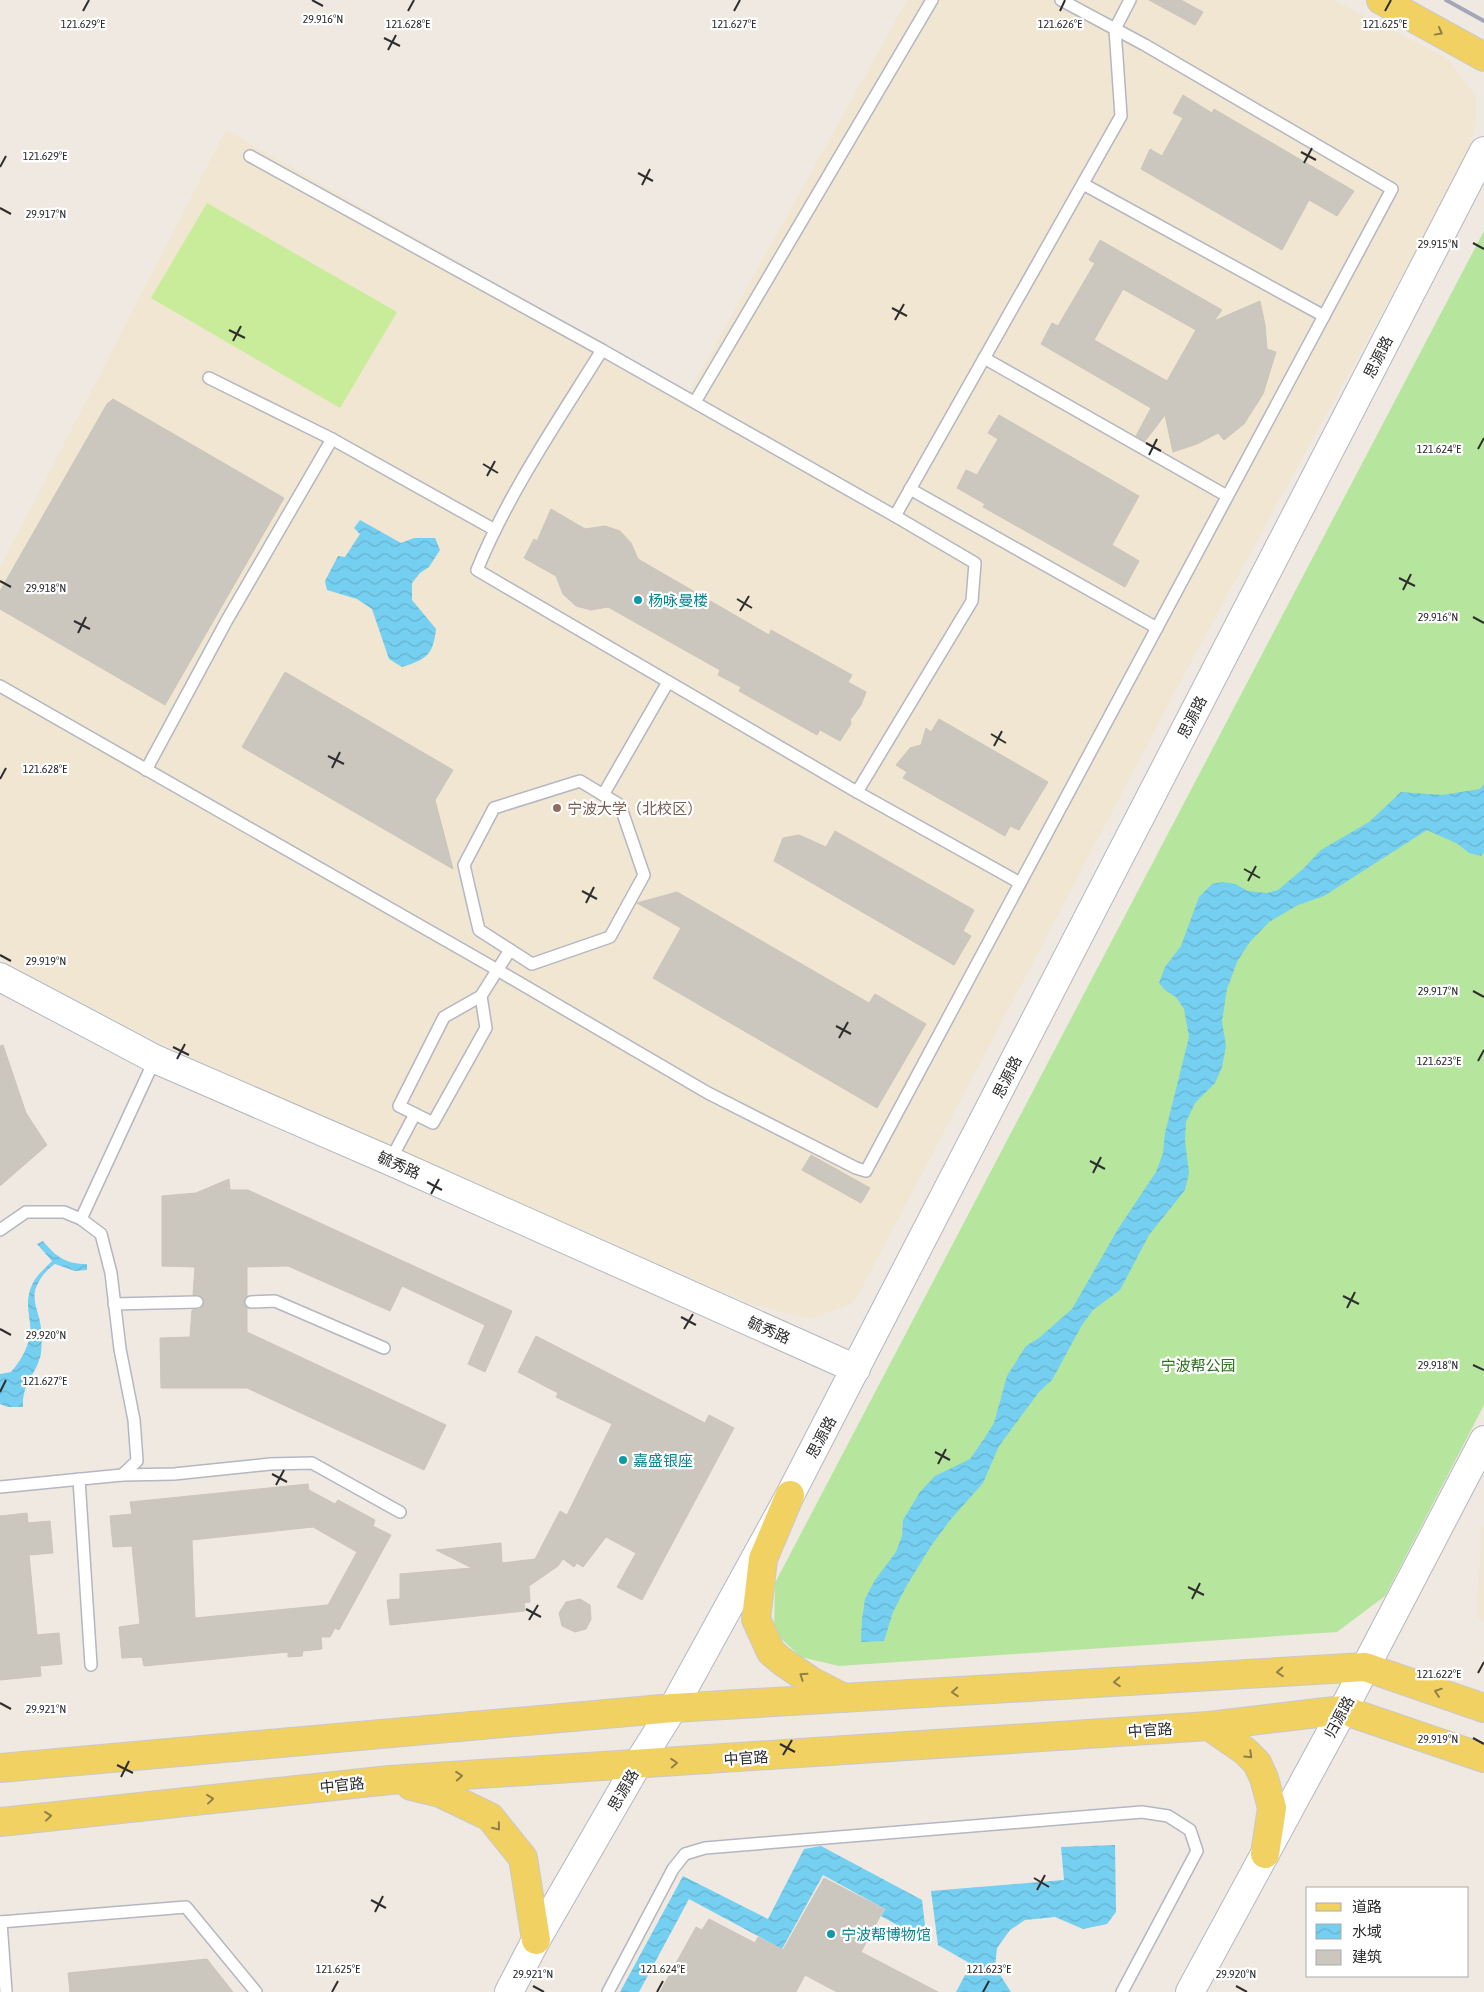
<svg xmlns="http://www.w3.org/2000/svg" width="1484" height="1992" font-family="'Asap Condensed','Noto Sans SC',sans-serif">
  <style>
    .education { fill: #f0e6d1 }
    .grass { fill: #b6e59e }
    .pitch { fill: #c9ec9a }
    .water { fill: url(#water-waves) }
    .building { fill: #cbc7bf; stroke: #cbc5ba; fill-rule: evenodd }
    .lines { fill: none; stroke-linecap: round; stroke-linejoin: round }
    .service-casing { stroke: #b4b7c1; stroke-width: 14 }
    .tertiary-casing { stroke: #b4b7c1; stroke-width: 30 }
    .primary-casing { stroke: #c9c9c9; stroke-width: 30 }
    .service { stroke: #fff; stroke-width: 11 }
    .tertiary { stroke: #fff; stroke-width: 28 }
    .primary { stroke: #f2d163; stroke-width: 28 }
    .rail { stroke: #a3a6b8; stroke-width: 4 }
    .oneway { stroke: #908048 }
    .ticks { fill: none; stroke: #2e2e2e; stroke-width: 2 }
    .culture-dot { fill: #0f9aa8; stroke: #fff; stroke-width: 2 }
    .education-dot { fill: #8d6e63; stroke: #fff; stroke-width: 2 }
    .labels { text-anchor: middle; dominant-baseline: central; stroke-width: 4.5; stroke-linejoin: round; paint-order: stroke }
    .street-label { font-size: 15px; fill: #2e2e2e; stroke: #fff }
    .culture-label { font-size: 15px; fill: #0d838f; stroke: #fff; text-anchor: start }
    .education-label { font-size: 15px; fill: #785e54; stroke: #fff; text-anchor: start }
    .park-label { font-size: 15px; fill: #2c6e1b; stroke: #fff }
    .ticks-label { font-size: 12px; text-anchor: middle; fill: #2e2e2e; stroke: #fff; stroke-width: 4.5; stroke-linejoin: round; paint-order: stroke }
  </style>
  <defs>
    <pattern id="water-waves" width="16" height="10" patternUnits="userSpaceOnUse" patternTransform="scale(1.25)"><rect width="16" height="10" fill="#75cff0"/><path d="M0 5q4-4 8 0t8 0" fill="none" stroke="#66b2ce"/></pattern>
  </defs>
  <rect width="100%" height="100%" fill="#efe9e1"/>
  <g class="education">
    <path d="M907,0H1334L1448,59L1476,97V124L1467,157L1193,658L854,1303L809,1319L748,1303L197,1061L69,997L0,958V568L226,130L689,392Z"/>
    <path d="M1484,1525V1622L1477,1616L1482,1528Z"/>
  </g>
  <path class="grass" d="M1484,231V1405L1385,1596L1337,1632L839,1666L801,1657L774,1632L775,1583Z"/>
  <path class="pitch" d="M207,203L397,312L340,408L151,298Z"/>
  <g class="water">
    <path d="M360,520L401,543L414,538H435L440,550L429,567L420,573L412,583V600L436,629C433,655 427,659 402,667L389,659L372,609L357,599L327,590L325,581L338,556L345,557L360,534L354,528Z"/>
    <path d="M1484,784V852L1481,856L1469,853L1458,844L1427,830L1324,896L1298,905L1269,922L1249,943L1237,962L1227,989L1222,1021L1226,1046L1222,1067L1215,1083L1195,1103L1186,1122L1185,1140L1189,1173L1185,1190L1149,1235L1120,1290L1093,1310L1082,1325L1052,1380L1039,1392L999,1446L983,1483L951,1519L931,1546L907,1585L893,1612L884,1641L861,1642L862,1619L865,1599L875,1580L896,1552L902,1536L903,1520L920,1492L935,1476L970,1459L984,1439L994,1423L1007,1376L1026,1346L1039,1338L1072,1309L1118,1229L1156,1172L1163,1153L1165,1133L1189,1037L1184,1009L1176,997L1165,990L1159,983L1165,967L1181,946L1199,897L1212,884L1222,882L1235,884L1248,891L1267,893L1278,890L1303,869L1321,850L1369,822L1401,792L1442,795L1480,789Z"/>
    <path d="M43,1241C56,1257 66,1264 87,1264V1270L75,1271L55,1264C46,1270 38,1280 35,1291C33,1303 38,1311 40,1322C42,1331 42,1343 41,1353C37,1375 22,1381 23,1407H8L0,1404V1374L11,1372C23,1358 32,1342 30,1323C28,1309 26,1298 32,1285C36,1275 45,1269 52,1261L37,1244Z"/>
    <path d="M1115,1845L1116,1912L1107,1924L1083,1929L1055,1917L1025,1920L1010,1930L997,1948L995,1967L1011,1992H956L971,1964L938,1945L931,1891L1064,1880L1061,1847Z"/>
    <path d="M821,1846L922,1900L927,1942L881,1916L885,1909L823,1875L782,1949L689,1899L639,1992H620L683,1876L768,1919L804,1849Z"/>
  </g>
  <g class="building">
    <path d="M1149,0H1181L1203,12L1195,25Z"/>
    <path d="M1183,95L1212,113L1214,109L1354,191L1337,216L1309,200L1282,250L1141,169L1150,149L1162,156L1183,118L1173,113Z"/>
    <path d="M1100,240L1222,310L1214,321L1260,301L1265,325L1267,349L1276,352L1263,394L1244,424L1224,440L1218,433L1197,444L1173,452L1165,415L1145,441L1136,436L1151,408L1041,344L1052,323L1058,326L1095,263L1089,260ZM1123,289L1196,330L1167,381L1094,340Z"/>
    <path d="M113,399L284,498L165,705L0,609V591L107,404Z"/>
    <path d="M999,415L1139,496L1112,545L1139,561L1125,587L983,507L985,504L957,488L966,470L977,475L998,439L988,433Z"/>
    <path d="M551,509L585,529L605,526L620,531L631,543L638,559L769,635L771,630L852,675L848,682L866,692L861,705L850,720L851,724L840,741L820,730L817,735L739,691L741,687L718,675L720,670L608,607L591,610L576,606L563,594L556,576L524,558L534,539L537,541Z"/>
    <path d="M285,672L453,770L435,800L453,869L242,747Z"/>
    <path d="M939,719L1048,782L1019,830L1010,826L1005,836L903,778L907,772L896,765L910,748L921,745L926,728L931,732Z"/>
    <path d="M835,831L974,910L963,931L971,936L954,965L774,861L783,838L799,835L826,847Z"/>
    <path d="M677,892L869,1003L875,994L926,1024L877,1108L653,978L681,928L637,903Z"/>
    <path d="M3,1045L26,1113L47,1145L0,1186V1046Z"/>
    <path d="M811,1155L870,1188L861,1203L802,1170Z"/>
    <path d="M229,1179L230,1190H248L512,1311L485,1372L468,1364L485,1325L402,1286L390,1311L288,1266L247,1267V1296L244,1302L247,1308V1332L446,1425L424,1470L247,1388H161L160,1338L190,1337L192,1310L200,1309L204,1302L201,1296L193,1295L195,1267L162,1266V1196L196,1193Z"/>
    <path d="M536,1336L705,1423L709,1415L734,1428L642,1600L617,1587L636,1553L606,1537L583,1567L577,1563L574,1567L563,1559L558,1566L529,1586L530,1602L524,1603L525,1611L390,1625L387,1600L400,1599V1574L472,1568L436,1550L501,1543L502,1563L535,1559L560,1511L567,1515L612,1424L556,1397L558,1393L518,1372Z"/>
    <path d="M308,1484L309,1490L335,1504L338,1500L375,1520L373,1526L391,1535L339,1630L335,1628L330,1637H321L322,1649L303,1651L302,1656L288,1657V1652L144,1666L142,1657L122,1658L119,1627L140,1624L132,1546L113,1547L110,1516L132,1514L130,1502ZM313,1527L357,1552L328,1605L195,1618L192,1540Z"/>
    <path d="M27,1513L28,1523L50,1521L53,1553L29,1555L37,1635L59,1633L62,1664L40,1666L41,1676L0,1680V1516Z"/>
    <path d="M580,1599L590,1605L591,1619L586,1629L575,1632L562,1626L559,1613L566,1602Z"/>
    <path d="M824,1878L884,1909L861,1952L938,1992H837L805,1975L796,1992H660L696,1927L702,1930L709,1919L755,1943L758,1937L783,1950Z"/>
    <path d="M207,1959L233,1992H70L68,1973Z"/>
  </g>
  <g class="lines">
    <g class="service-casing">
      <g id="service">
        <path d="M250,156L602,350"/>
        <path d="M1083,184L1324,316"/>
        <path d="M602,350L895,516L975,563L972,601L857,792L477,570C509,492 558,421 602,350Z"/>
        <path d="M984,358L1227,496"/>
        <path d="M209,378L332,439L495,530"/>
        <path d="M695,402L932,0"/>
        <path d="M910,489L1157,628"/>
        <path d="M895,516L1121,116L1115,29L1130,0"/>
        <path d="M0,686L482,961L708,1093L856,1168L866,1171L1392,189L1145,45L1061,0"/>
        <path d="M146,770L227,620L332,439"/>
        <path d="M580,781L620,805L644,875L610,937L532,964L479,930L464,865L494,808Z"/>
        <path d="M857,792L1020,883"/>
        <path d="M603,795L668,682"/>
        <path d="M481,996L444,1017L399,1106L433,1123L486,1028L481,996L510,950"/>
        <path d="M390,1161L415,1114"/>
        <path d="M81,1219L155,1059"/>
        <path d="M0,1230L26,1212H64L81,1219L101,1234L111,1273L120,1349L134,1420L137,1461L122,1475L0,1487"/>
        <path d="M251,1302L275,1301L384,1348"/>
        <path d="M114,1304L197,1302"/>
        <path d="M122,1475L174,1474L270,1464L312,1463L400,1512"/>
        <path d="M79,1479L91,1665"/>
        <path d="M0,1922L186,1907L256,1992"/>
        <path d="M1,1922L6,1992"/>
        <path d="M608,1992L673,1869L685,1854L705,1848L1142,1812L1168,1816L1190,1830L1197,1851L1122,1992"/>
      </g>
    </g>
    <g class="tertiary-casing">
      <g id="tertiary">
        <path d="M0,977L155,1059L390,1161L856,1369"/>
        <path d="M509,1992L536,1940L637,1765L673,1708L790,1495L1484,151"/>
        <path d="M1190,1992L1343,1710L1484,1440"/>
      </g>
    </g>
    <g class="primary-casing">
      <g id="primary">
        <path d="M1381,0L1484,57"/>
        <path d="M790,1495L763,1559L756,1619L771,1652L783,1662L811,1681L844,1698"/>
        <path d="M1209,1726L1245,1751L1257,1763L1264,1778L1272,1808L1265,1854"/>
        <path d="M0,1768L673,1708L1365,1667L1484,1708"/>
        <path d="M411,1786L440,1793L490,1817L523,1858L536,1940"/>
        <path d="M0,1822L390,1780L1209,1726L1343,1710L1484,1758"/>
      </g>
    </g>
    <use href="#service" class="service"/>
    <use href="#tertiary" class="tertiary"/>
    <use href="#primary" class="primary"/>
    <path class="rail" d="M1446,0L1484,21"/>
  </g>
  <defs><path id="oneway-chevron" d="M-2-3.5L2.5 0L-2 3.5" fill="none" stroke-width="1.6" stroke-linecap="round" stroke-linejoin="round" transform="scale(1.25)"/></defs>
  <g class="oneway">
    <use href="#oneway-chevron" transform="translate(1439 32) rotate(29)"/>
    <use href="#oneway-chevron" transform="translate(1280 1672) rotate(176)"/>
    <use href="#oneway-chevron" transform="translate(803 1676) rotate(-146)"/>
    <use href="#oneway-chevron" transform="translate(1117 1682) rotate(176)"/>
    <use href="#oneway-chevron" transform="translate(955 1692) rotate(176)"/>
    <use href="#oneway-chevron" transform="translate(1438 1692) rotate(-161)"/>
    <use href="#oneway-chevron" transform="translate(1249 1755) rotate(44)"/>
    <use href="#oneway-chevron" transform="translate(674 1763) rotate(-4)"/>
    <use href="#oneway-chevron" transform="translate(459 1776) rotate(-4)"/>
    <use href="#oneway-chevron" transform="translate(210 1799) rotate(-6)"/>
    <use href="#oneway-chevron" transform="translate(48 1816) rotate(-6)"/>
    <use href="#oneway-chevron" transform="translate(497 1827) rotate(51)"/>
  </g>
  <path class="ticks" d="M312,0L323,6M83,11L89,0M408,11L414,0M734,11L740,0M1060,11L1065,0M1385,11L1391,0M384,38L400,46M388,50L396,35M1301,152L1316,160M1304,163L1312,148M0,167L6,156M638,173L653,181M642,185L650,169M0,208L11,214M1473,243L1484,249M892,308L907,316M895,320L904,304M229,330L245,338M233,341L241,326M1146,443L1161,451M1478,449L1484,438M1149,455L1157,439M483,464L498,473M487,476L495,461M1399,578L1415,586M0,581L11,587M1403,590L1411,574M737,599L752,608M740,611L749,596M1473,617L1484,623M74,621L90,629M78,633L86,617M991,734L1006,743M994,746L1002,731M328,756L344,764M332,768L340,752M0,779L6,768M1244,869L1260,878M1248,881L1256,866M582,891L597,899M586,903L594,887M0,955L11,961M1473,991L1484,997M836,1026L851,1034M839,1038L848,1022M173,1047L189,1055M177,1059L185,1044M1478,1061L1484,1050M1090,1161L1105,1169M1093,1173L1101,1157M427,1182L442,1190M431,1194L439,1179M1343,1296L1359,1304M1347,1308L1355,1292M681,1317L696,1325M0,1329L11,1335M684,1329L693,1314M1473,1365L1484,1370M0,1392L6,1380M935,1452L950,1460M938,1464L946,1449M272,1474L287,1482M276,1485L284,1470M1188,1587L1204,1595M1192,1599L1200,1583M526,1609L541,1617M529,1620L538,1605M1478,1673L1484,1662M0,1703L11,1709M1473,1738L1484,1744M780,1744L795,1752M783,1755L792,1740M117,1765L133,1773M121,1777L129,1761M1034,1878L1049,1887M1037,1890L1045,1875M371,1900L386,1908M375,1912L383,1896M533,1986L544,1992M1236,1986L1247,1992M332,1992L338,1981M657,1992L663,1981M983,1992L989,1981"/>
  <g class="culture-dot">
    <circle cx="638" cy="600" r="5"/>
    <circle cx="623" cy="1460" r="5"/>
    <circle cx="831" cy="1934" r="5"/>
  </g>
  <circle class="education-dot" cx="557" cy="808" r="5"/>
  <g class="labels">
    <g class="street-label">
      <text transform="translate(1378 357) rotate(-63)">思源路</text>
      <text transform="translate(1192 717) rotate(-63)">思源路</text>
      <text transform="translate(1007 1077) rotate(-63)">思源路</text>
      <text transform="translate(399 1165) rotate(24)">毓秀路</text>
      <text transform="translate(769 1330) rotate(24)">毓秀路</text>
      <text transform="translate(821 1437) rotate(-62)">思源路</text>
      <text transform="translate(1339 1717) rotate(-62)">归源路</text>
      <text transform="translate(1150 1730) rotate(-4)">中官路</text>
      <text transform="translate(746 1758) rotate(-4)">中官路</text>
      <text transform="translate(342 1785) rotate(-6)">中官路</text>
      <text transform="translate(623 1790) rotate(-60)">思源路</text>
    </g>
    <g class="culture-label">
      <text x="648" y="600">杨咏曼楼</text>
      <text x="633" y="1460">嘉盛银座</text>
      <text x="841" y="1934">宁波帮博物馆</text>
    </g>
    <g class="education-label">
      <text x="567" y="808">宁波大学（北校区）</text>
    </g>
    <g class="park-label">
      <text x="1198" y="1365">宁波帮公园</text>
    </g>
  </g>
  <g class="ticks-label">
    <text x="323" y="23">29.916°N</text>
    <text x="83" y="28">121.629°E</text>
    <text x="408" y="28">121.628°E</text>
    <text x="734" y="28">121.627°E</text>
    <text x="1060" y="28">121.626°E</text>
    <text x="1385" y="28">121.625°E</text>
    <text x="45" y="160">121.629°E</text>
    <text x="46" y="218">29.917°N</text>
    <text x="1438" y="248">29.915°N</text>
    <text x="1439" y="453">121.624°E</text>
    <text x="46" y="592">29.918°N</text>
    <text x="1438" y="621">29.916°N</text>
    <text x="45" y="773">121.628°E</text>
    <text x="46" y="965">29.919°N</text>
    <text x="1438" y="995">29.917°N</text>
    <text x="1439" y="1065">121.623°E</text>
    <text x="46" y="1339">29.920°N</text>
    <text x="1438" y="1369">29.918°N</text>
    <text x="45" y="1385">121.627°E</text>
    <text x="1439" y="1678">121.622°E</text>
    <text x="46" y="1713">29.921°N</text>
    <text x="1438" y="1743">29.919°N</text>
    <text x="338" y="1973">121.625°E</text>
    <text x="663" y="1973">121.624°E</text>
    <text x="989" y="1973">121.623°E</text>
    <text x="533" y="1978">29.921°N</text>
    <text x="1236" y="1978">29.920°N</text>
  </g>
  <rect x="1306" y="1887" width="162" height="90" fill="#ffffff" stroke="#ababab"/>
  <rect x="1316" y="1903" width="25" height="8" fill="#f2d163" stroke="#ababab"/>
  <text x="1352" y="1912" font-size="15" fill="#2e2e2e">道路</text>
  <rect x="1316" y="1924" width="25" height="15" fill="url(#water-waves)" stroke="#ababab"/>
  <text x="1352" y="1937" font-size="15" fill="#2e2e2e">水域</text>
  <rect x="1316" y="1950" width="25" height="15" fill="#cbc7bf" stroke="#ababab"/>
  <text x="1352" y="1962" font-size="15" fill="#2e2e2e">建筑</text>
</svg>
